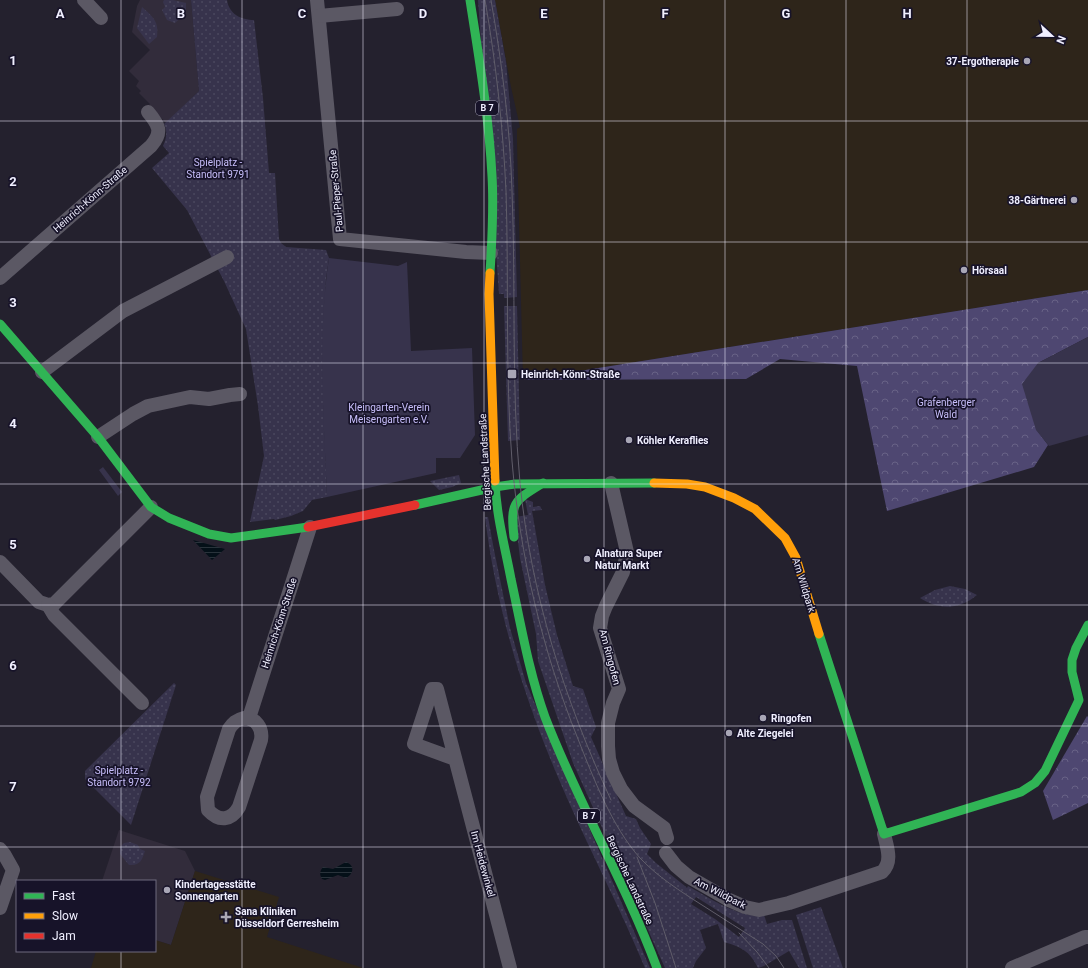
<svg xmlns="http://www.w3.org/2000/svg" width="1088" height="968" font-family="Roboto,sans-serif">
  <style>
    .education { fill: #322c3b }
    .medical { fill: #2e251a }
    .grass { fill: url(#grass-dots); fill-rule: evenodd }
    .forest { fill: url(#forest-crowns) }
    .garden { fill: #37334c }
    .water { fill: url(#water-rules) }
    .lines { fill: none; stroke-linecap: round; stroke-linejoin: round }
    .street { stroke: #5b5864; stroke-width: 14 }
    .fast { stroke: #30b455; stroke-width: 9 }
    .slow { stroke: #ff9f0a; stroke-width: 9 }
    .jam { stroke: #e5322d; stroke-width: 9 }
    .tram { stroke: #605d6a; stroke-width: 1 }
    .grid { fill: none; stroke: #f0efff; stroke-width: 1; stroke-opacity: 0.55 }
    .poi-dot { fill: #a9a7b6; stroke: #171329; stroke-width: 1.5 }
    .labels { text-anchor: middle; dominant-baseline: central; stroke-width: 3.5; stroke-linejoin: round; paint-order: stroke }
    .shield { fill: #171329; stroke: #afadbf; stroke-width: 1 }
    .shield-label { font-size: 9px; font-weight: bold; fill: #f0efff }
    .poi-label { font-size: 10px; font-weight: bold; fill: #f0efff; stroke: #171329; text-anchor: start }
    .park-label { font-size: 10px; fill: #c7befa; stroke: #171329 }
    .street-label { font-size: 10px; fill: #f0efff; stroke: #171329 }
    .grid-label { font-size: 13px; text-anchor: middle; font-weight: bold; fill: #f0efff; stroke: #171329; stroke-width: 3.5; stroke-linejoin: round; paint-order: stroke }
  </style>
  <defs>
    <pattern id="grass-dots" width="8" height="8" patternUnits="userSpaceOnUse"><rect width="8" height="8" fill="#37334c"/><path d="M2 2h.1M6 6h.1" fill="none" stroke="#4a475e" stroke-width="1.8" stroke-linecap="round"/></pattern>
    <pattern id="forest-crowns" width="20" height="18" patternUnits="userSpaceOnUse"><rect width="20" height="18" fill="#4e4771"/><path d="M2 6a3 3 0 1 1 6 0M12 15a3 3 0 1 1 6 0" fill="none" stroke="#686286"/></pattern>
    <pattern id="water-rules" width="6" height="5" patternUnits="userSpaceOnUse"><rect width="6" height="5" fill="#041018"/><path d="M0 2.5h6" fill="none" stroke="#29333b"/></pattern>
  </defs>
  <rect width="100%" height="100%" fill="#24212e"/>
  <g class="education">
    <path d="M140,0H191L199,91L166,123L149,105L150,104L139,93L141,91L136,86L139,81L129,71L150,50L132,32L137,6Z"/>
    <path d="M119,830L185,851L195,871L171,945L155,940V881H102Z"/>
  </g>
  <g class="medical">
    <path d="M495,0H1088V290L523,380L517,143V129L520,127L511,87Z"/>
    <path d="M195,871L279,897L267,937L363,968H91L96,951H155V940L171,945Z"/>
  </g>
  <g class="grass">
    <path d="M164,0H173L186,3V13L175,23L167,20L162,10L165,7L163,2Z"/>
    <path d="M191,0H227C229,14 241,20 254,20L263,98L269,173H275L279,239L281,243L286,247L326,250L329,258L326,279L324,319L323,388L327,497L312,500L303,511L291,516L275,520L274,519L250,522L264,456L258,406L246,329L224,281L187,210L152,168L169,153L163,146C166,140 168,131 164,124L199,91Z"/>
    <path d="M478,0H495L506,62L513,139L517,297L504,298V294H499Z"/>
    <path d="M142,7C153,17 159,21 157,37L149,44L137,28Z"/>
    <path d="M504,306H517L520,440L508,441Z"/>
    <path d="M459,475L461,483L452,487L439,490L430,481Z"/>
    <path d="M525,499L533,502V507L540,506L542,510L532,511L545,585L557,635L573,686L583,689L596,727L591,737L626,816L636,819L640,828L651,844L647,854L656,863L685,886L687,888L688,886C710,898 739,919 764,915L767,924L782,920H792L807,968H799L789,951L764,966L758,968C750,951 741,947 724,942L718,924L700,930L706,948L696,961L693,968H665L573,763L538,661L536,634L520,558L515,517L528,515ZM696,897L745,928L739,937L715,919L691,904Z"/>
    <path d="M485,517H488L494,550L510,628L526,683L650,968H645C621,910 592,855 567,798C527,708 497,615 485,517Z"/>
    <path d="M950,586L965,589L977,595C959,610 939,610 920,598L935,590Z"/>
    <path d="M174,683L176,685L131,825L85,779V771Z"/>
    <path d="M130,842L138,845L140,849L145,851C142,860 140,866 129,865L120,854V847L124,843Z"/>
    <path d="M821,907L843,968H813L796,915Z"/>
  </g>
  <g class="forest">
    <path d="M1088,290V337L1038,363L1036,429L1048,445L1034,467L887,511L857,366L780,359L746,379L523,380Z"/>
    <path d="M1087,716L1088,717V803L1053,820L1043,791Z"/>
  </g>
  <g class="garden">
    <path d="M329,258L398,266L407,262L411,351L472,348L475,435L460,458H436V473L327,497C324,418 317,336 329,258Z"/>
    <path d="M1088,337V435L1049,446L1036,430L1022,384L1038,363Z"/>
    <path d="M103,467L122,492L118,496L99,470Z"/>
  </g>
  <g class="water">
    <path d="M193,540L225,549L212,560Z"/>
    <path d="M346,862C355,865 354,874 346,878L338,875L325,880L322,879C319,874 320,871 323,867L333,869Z"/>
  </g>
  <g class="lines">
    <g class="street">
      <path d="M84,0L101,18"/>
      <path d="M317,0L340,239L466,252L491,253"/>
      <path d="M319,16L397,9"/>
      <path d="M0,278L151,146C163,132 159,125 148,112"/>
      <path d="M42,372L123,311L227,257"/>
      <path d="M98,437L133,414L148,406L190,397L209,399L230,395L240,394"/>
      <path d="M611,483L627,552L623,572L606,606L602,616L600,628L619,689L613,703L608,723V746L609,759L613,773L621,789L634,806L664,828L667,838"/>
      <path d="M0,562L39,602L48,605L54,604L151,507"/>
      <path d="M48,605L54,615L142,703"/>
      <path d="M244,718C256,718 263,728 261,740L239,807C231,821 219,822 208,810L207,797L229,729C233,723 236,720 244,718Z"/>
      <path d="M249,718L310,527"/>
      <path d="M455,759L414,744L432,689H437L510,968"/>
      <path d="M0,849L4,854L13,870L0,908"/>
      <path d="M666,853L676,866L689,877L729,900L745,907L759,910L789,903L882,872C893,862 887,847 884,834"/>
      <path d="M1012,968L1085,937H1088"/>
    </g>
    <g class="fast">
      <path d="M470,0C479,58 489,117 492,176C494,208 492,241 490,273"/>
      <path d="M0,324L98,437L151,507L169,518L209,534L231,538L308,527"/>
      <path d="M495,481C496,514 505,547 511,579C521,625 529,673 545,717C578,803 625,882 657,968"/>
      <path d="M415,505L495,487L515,484L654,483"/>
      <path d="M514,537C510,502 514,501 543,483"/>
      <path d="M819,634L884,834L1021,792L1035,783L1045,771L1079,700L1072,672V660L1076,648L1088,625"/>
    </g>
    <g class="slow">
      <path d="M490,273L489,294L495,481"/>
      <path d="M654,483L687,484L705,487L734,498L755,509L785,538L796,558L819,634"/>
    </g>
    <path class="jam" d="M308,527L415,505"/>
    <g class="tram">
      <path d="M485,0C496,63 503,127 506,191C509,281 505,371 512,461C520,556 542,650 578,739C593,777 612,827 640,858C658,877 680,891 702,905C722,918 743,931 763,944L776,956L784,968"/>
      <path d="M491,0C502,63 510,127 512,191C516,288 511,386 520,483C531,594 564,699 611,800"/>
      <path d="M637,857L655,903L676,968"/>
      <path d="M739,933L757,952L769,968"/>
    </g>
  </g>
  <path class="grid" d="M121,0V881M242,0V968M363,0V968M484,0V968M604,0V968M725,0V968M846,0V968M967,0V968M0,121H1088M0,242H1088M0,363H1088M0,484H1088M0,605H1088M0,726H1088M0,847H1088M121,951V968"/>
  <g class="poi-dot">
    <circle cx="1027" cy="61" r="4"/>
    <circle cx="1074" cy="200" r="4"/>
    <circle cx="964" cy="270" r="4"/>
    <rect x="507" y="369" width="10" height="10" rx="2"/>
    <circle cx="629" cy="440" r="4"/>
    <circle cx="587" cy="559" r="4"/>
    <circle cx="763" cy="718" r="4"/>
    <circle cx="729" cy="733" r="4"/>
    <circle cx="167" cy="890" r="4"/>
    <path d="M224 911h4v4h4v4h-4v4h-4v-4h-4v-4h4z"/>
  </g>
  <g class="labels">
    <g class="shield">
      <rect x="476" y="101" width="22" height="14" rx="3"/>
      <rect x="578" y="809" width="22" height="14" rx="3"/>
    </g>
    <g class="shield-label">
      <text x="487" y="108">B 7</text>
      <text x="589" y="816">B 7</text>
    </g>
    <g class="poi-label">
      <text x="1019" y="61" text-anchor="end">37-Ergotherapie</text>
      <text x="1066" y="200" text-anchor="end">38-Gärtnerei</text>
      <text x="972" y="270">Hörsaal</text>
      <text x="521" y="374">Heinrich-Könn-Straße</text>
      <text x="637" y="440">Köhler Keraflies</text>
      <text x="595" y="553">Alnatura Super<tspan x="595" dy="12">Natur Markt</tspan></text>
      <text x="771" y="718">Ringofen</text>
      <text x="737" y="733">Alte Ziegelei</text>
      <text x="175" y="884">Kindertagesstätte<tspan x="175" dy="12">Sonnengarten</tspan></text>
      <text x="235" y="911">Sana Kliniken<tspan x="235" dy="12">Düsseldorf Gerresheim</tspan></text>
    </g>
    <g class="park-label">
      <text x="218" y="162">Spielplatz -<tspan x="218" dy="12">Standort 9791</tspan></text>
      <text x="946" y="402">Grafenberger<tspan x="946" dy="12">Wald</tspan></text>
      <text x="389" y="407">Kleingarten-Verein<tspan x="389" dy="12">Meisengarten e.V.</tspan></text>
      <text x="119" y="770">Spielplatz -<tspan x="119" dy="12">Standort 9792</tspan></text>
    </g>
    <g class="street-label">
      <text transform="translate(336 191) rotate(-95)">Paul-Pieper-Straße</text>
      <text transform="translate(90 199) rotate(-41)">Heinrich-Könn-Straße</text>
      <text transform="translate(485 462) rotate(-93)">Bergische Landstraße</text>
      <text transform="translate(804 585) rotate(73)">Am Wildpark</text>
      <text transform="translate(279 623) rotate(-72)">Heinrich-Könn-Straße</text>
      <text transform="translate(610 657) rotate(75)">Am Ringofen</text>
      <text transform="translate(483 864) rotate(75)">Im Heidewinkel</text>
      <text transform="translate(630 880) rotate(65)">Bergische Landstraße</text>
      <text transform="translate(720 893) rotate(27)">Am Wildpark</text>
    </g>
  </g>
  <g class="grid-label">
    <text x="60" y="18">A</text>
    <text x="181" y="18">B</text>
    <text x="302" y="18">C</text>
    <text x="423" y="18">D</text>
    <text x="544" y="18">E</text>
    <text x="665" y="18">F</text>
    <text x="786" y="18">G</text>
    <text x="907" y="18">H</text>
    <text x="13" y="65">1</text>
    <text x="13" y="186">2</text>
    <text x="13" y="307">3</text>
    <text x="13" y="428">4</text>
    <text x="13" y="549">5</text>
    <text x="13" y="670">6</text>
    <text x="13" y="791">7</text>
  </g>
  <rect x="16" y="880" width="140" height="72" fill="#171329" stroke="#6e6b7f"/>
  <rect x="24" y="893" width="20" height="6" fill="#30b455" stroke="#6e6b7f"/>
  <text x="52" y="900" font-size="12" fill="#f0efff">Fast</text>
  <rect x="24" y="913" width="20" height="6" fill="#ff9f0a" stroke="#6e6b7f"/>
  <text x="52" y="920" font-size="12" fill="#f0efff">Slow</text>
  <rect x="24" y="933" width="20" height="6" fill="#e5322d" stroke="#6e6b7f"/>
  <text x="52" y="940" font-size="12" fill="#f0efff">Jam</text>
  <g transform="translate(1052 36) rotate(112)" stroke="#171329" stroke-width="3" paint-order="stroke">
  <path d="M0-3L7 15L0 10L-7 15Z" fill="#f0efff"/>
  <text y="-6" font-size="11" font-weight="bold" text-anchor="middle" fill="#f0efff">N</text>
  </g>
</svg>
